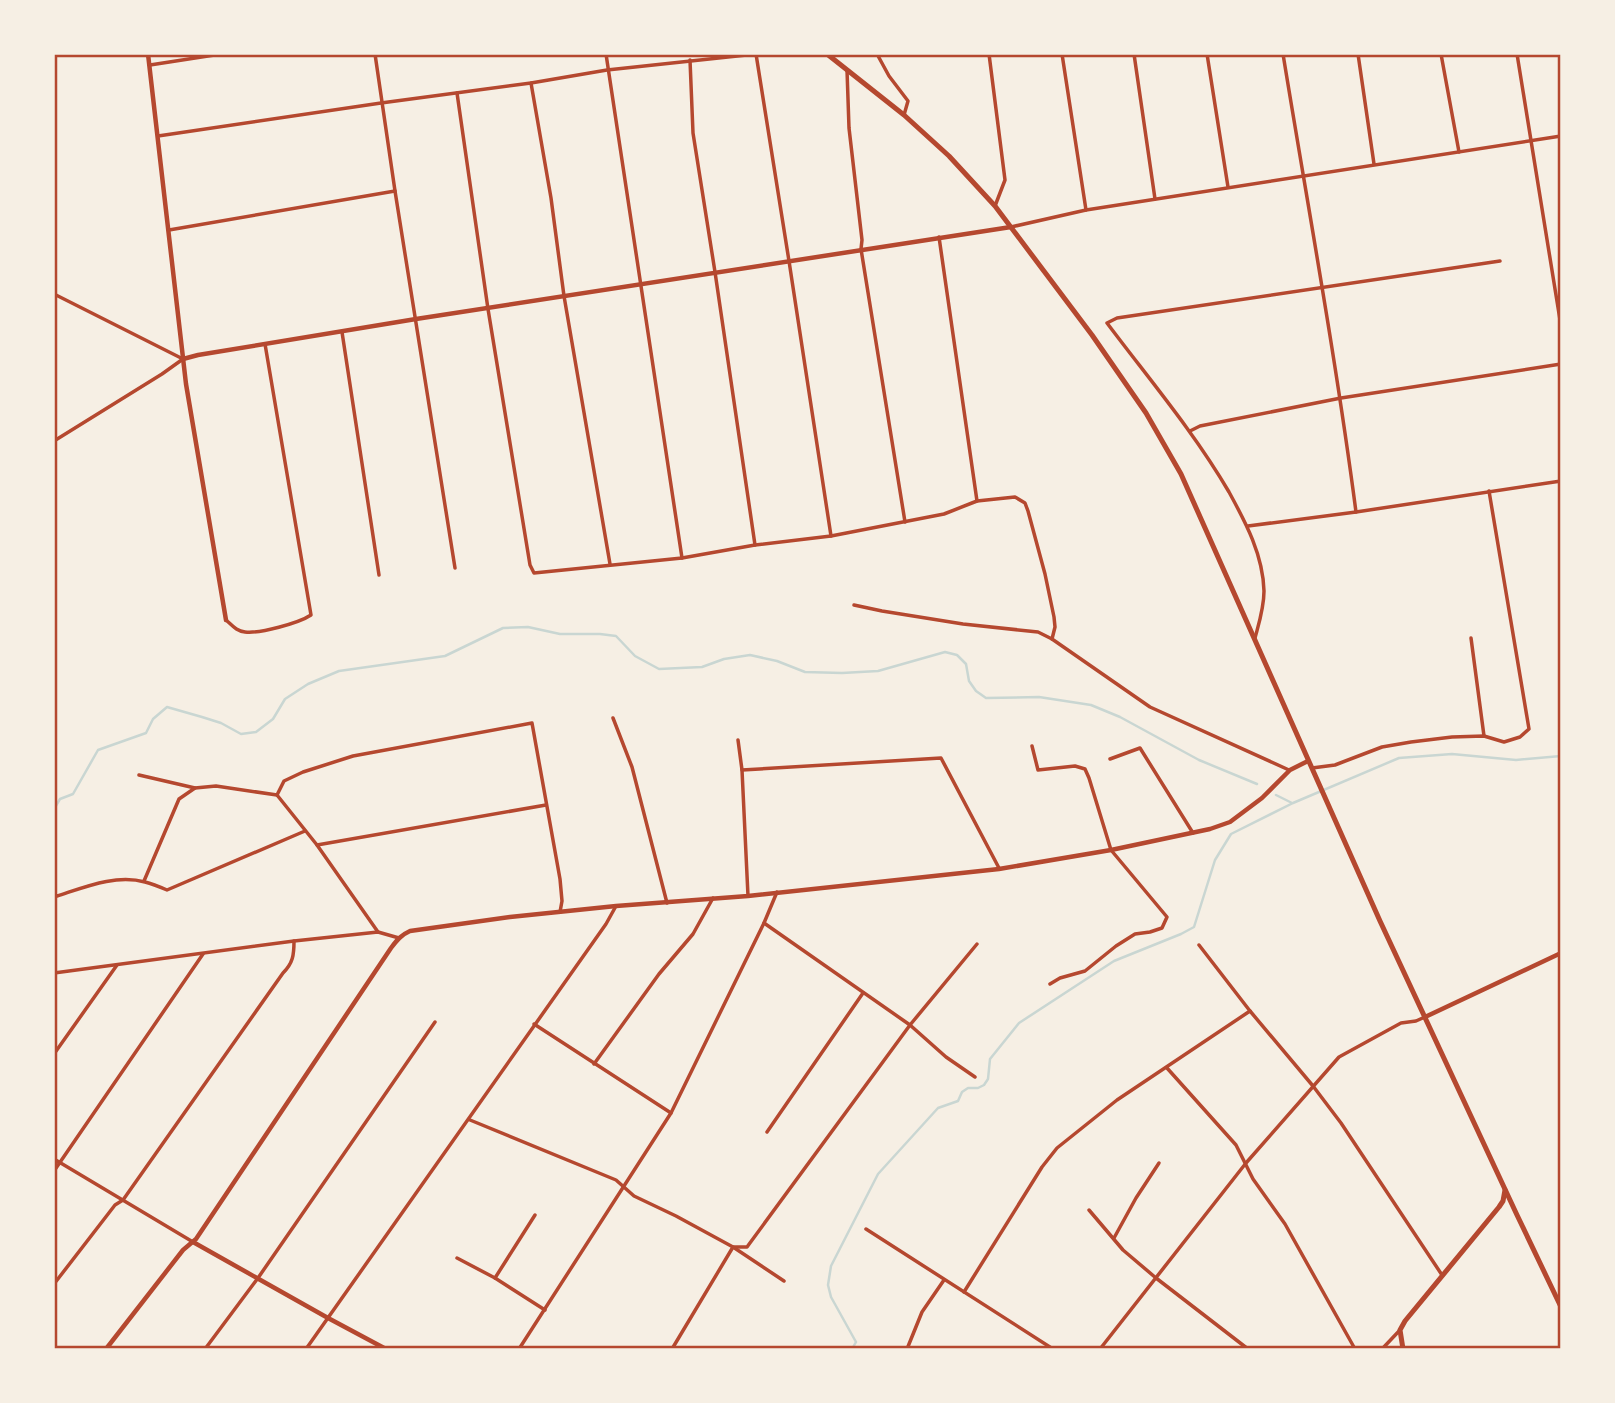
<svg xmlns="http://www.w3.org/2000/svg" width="1615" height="1403" font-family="'Sofia Sans Condensed',sans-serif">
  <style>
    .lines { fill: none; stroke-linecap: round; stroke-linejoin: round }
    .stream { stroke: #c9d6d2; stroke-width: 2.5 }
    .minor { stroke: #b5482f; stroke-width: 3.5 }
    .tertiary { stroke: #b5482f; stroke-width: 4.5 }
    .secondary { stroke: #b5482f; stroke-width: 5 }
    .neatline { fill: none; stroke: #b5482f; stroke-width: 2.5 }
  </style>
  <rect width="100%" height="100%" fill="#f6efe4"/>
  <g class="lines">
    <g class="stream">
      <path d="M1276,795L1292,803"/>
      <path d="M54,809L60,799L73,794L98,750L146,733L153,719L167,707L202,717L221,723L241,734L256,732L273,719L285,699L308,684L339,671L445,656L503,628L528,627L560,634H600L616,636L635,656L659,669L702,667L724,659L750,655L777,661L805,672L842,673L878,671L945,652L957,655L966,664L969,681L976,691L986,698L1039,697L1091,705L1120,717L1199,760L1257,784"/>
      <path d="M852,1349L856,1342L831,1297L828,1285L831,1266L878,1174L938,1108L958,1101L962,1092L968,1088H978L984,1085L988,1079L990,1059L1019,1023L1114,961L1181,934L1194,927L1215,860L1231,834L1293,803L1399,758L1452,754L1516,760L1561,756"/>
    </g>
    <g class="minor">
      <path d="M375,54L395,191L455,568"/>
      <path d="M606,54L682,558"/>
      <path d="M756,54L789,261L831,536"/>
      <path d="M877,54L889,76L908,101L904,115"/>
      <path d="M989,54L1005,180L995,206"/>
      <path d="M1062,54L1086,210"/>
      <path d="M1134,54L1155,199"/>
      <path d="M1207,54L1228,187"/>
      <path d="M1283,54C1308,207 1336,359 1356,512"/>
      <path d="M1358,54L1374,164"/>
      <path d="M1441,54L1459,152"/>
      <path d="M1517,54L1561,326"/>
      <path d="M690,60L693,133L715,272L755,545"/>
      <path d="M150,65L221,54"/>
      <path d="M847,70L849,128L862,240L861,249L905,522"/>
      <path d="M531,83L551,198L564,296L610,564"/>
      <path d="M457,93L488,309L530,565L534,573L682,558L755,545L831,536L944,514L977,501L1015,497L1025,503L1028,511L1045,574L1054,617L1055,627L1052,639"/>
      <path d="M158,136L381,103L531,83L607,70L756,54"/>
      <path d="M1011,227L1086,210L1561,136"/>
      <path d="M169,230L395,191"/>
      <path d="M939,237L977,501"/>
      <path d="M54,294L183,359L162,374L54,441"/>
      <path d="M342,332L379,575"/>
      <path d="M1190,431L1200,426L1341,398L1561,364"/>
      <path d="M1248,526L1356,512L1561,481"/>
      <path d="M854,605L882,611L963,624L1038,632L1052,639L1150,707L1289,770"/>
      <path d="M226,620C232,625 236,631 245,632C259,634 299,623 311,615L265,344"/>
      <path d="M1255,638C1259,623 1264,608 1264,591C1263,555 1246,523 1229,492C1194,432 1149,379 1107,323L1117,318L1500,261"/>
      <path d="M1471,638L1484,736"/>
      <path d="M613,718L632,767L667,903"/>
      <path d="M738,740L742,770L748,896"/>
      <path d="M1032,746L1038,770L1075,766L1085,769L1089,778L1111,850L1167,917L1162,928L1150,932L1135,934L1116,946L1085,971L1060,978L1050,984"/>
      <path d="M1110,759L1140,748L1193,833"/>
      <path d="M1312,768L1335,765L1382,747L1411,742L1452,737L1484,736L1504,742L1520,737L1529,729L1489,491"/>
      <path d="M742,770L941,758L999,868"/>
      <path d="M139,775L195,788L216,786L277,795L284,781L303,772L353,756L532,723L560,879L562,901L560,912"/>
      <path d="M277,795L317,845L378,932"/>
      <path d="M317,845L546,805"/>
      <path d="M144,881L179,799L195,788"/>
      <path d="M57,896C85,887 116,874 145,882C153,884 160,887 167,890L305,831"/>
      <path d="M764,923L910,1025L946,1057L975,1077"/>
      <path d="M1199,945L1250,1011L1313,1086L1341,1123L1442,1275"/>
      <path d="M54,973L294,941L378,932L399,938"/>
      <path d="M534,1024L671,1113"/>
      <path d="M54,1054L117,965"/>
      <path d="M594,1064L659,974L693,934L713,898"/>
      <path d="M1167,1068L1236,1145L1253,1179L1285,1224L1355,1349"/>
      <path d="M470,1120L616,1180L634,1196L676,1216L733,1247L784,1281"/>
      <path d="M767,1132L863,993"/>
      <path d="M54,1159L193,1242"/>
      <path d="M54,1171L203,954"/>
      <path d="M1089,1210L1123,1250L1156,1278L1248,1349"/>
      <path d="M866,1229L1053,1349"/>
      <path d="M1114,1238L1136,1198L1159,1163"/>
      <path d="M457,1258L495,1278L545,1310"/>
      <path d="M495,1278L535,1215"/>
      <path d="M54,1284L115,1205L123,1200L283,973C293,963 294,955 294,941"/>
      <path d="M964,1292L1042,1167L1057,1148L1117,1100L1250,1011"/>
      <path d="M205,1349L258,1278L435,1022"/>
      <path d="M306,1349L606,924L616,906"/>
      <path d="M519,1349L671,1113L764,923L777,892"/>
      <path d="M672,1349L733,1247H747L910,1025L977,944"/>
      <path d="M907,1349L922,1312L944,1280"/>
      <path d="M1100,1349L1246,1163L1339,1057L1401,1023L1416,1021L1425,1017"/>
      <path d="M1382,1349L1400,1330"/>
    </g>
    <g class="tertiary">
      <path d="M148,54L186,384L226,620"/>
      <path d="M183,359L198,355L416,319L1011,227"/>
      <path d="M1425,1017L1561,953"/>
      <path d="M193,1242L328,1318L386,1349"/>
      <path d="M106,1349L183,1250L196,1239L391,948C397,940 401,935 410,931L510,917L616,906L748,896L999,869L1111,850L1210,829L1230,822L1262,798L1290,770L1308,761"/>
    </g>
    <g class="secondary">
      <path d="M827,54L904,115L949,156L995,206L1092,335L1146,413L1181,474L1380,921L1517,1215L1561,1307"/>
      <path d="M1403,1349L1400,1330L1405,1321L1499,1207L1503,1201L1505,1190"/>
    </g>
  </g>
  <rect width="1615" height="1403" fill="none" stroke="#f6efe4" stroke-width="112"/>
  <rect x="56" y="56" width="1503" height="1291" class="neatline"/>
</svg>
